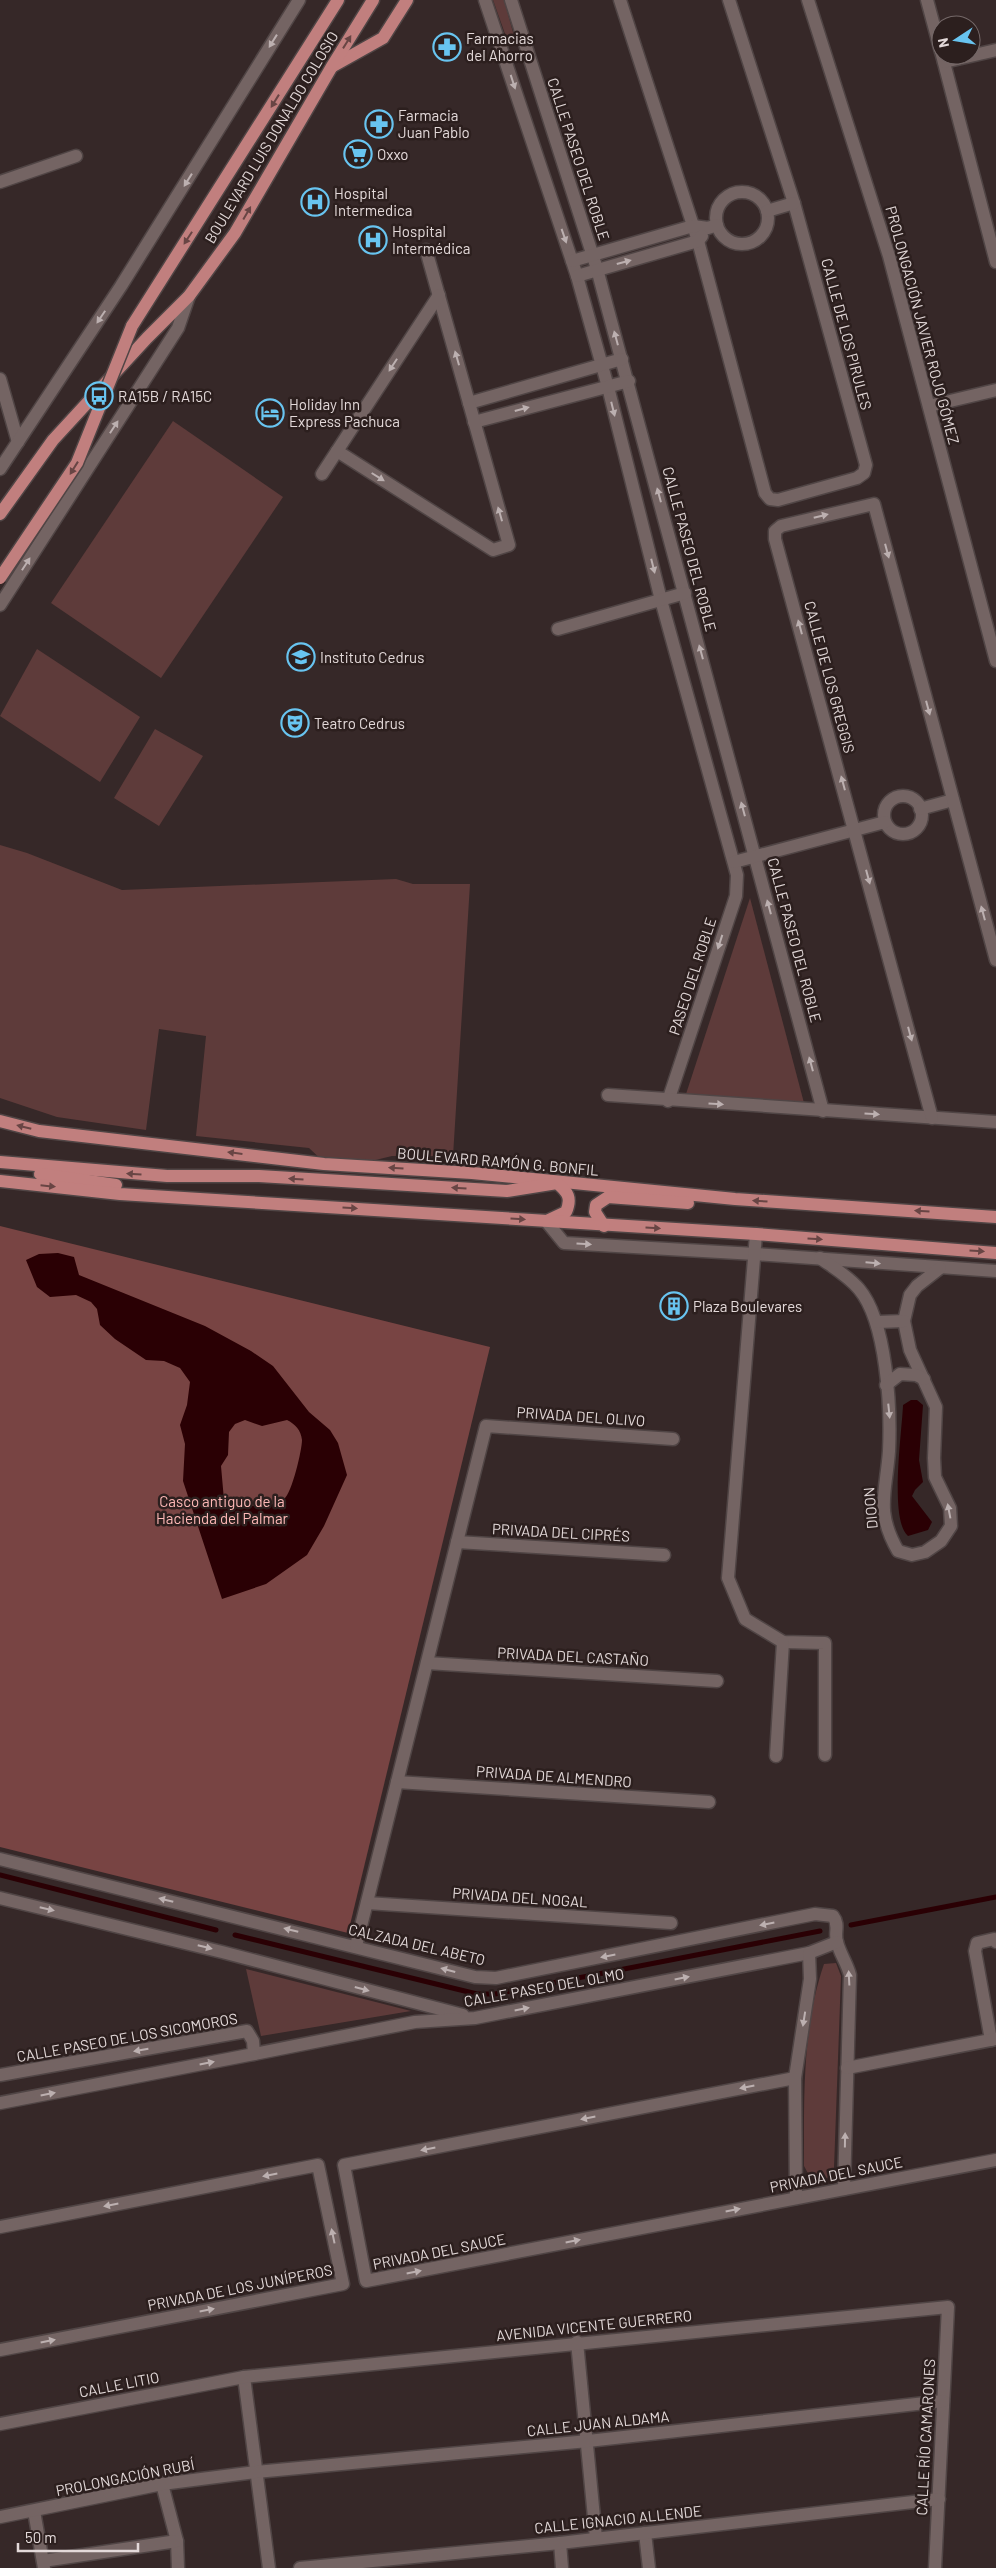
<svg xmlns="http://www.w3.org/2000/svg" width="996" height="2568" font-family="Barlow,sans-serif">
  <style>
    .green { fill: #5e3b3a }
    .forest { fill: #784443 }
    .water { fill: #2a0004; fill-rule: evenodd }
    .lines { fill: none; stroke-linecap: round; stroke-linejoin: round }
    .stream { stroke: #2a0004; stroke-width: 5 }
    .street-casing { stroke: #504545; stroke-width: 15 }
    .secondary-casing { stroke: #504545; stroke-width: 15 }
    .primary-casing { stroke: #504545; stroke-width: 15 }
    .street { stroke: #746463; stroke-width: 12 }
    .secondary { stroke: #746463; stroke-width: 12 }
    .primary { stroke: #c17f7e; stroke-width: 12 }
    .primary-bridge-casing { stroke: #504545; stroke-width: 15; stroke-linecap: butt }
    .primary-bridge { stroke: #c17f7e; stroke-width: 12 }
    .oneway { fill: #bcb0b0 }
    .oneway2 { fill: #684544 }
    .labels { text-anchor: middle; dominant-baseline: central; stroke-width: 5; stroke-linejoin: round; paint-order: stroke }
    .poi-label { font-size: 15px; fill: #e3d9d9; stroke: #2c1f1e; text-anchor: start }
    .street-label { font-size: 15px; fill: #e3d9d9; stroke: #2c1f1e }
    .park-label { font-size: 15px; fill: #ffb9b7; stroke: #2c1f1e }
  </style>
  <rect width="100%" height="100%" fill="#362828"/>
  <g class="green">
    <path d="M493,0H504L516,43L509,45Z"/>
    <path d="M173,421L283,497L161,678L51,603Z"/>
    <path d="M37,649L140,717L100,782L0,716Z"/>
    <path d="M155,729L203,756L159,826L114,798Z"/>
    <path d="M0,845L27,853L122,890L396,879L413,884H470L453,1156H392L363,1163L324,1162L309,1148L196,1136L206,1036L159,1029L146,1130L57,1117L0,1098Z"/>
    <path d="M750,898L804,1103L686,1094Z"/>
    <path d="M836,1963L841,1976L834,2168L831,2176L821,2181L810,2177L804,2166C804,2098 802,2028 824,1964Z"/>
    <path d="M246,1969L411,2011L261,2036Z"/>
  </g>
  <path class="forest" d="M0,1226L490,1347L348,1933L0,1847Z"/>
  <g class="water">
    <path d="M58,1253L74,1257L79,1275L205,1326L251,1351L273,1366L309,1412L330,1430L338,1443L347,1475L324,1526L307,1555L266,1584L222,1599L183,1481L185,1444L180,1425L187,1405L190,1382L180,1368L164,1361L146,1360L115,1339L100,1325L97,1309L91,1302L76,1295L50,1297L37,1287L26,1260L39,1254ZM245,1420L262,1426L287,1420C295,1424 301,1430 302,1440C302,1450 292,1493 284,1499C271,1510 238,1506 224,1500L221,1466L228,1455L229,1432L235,1424Z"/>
    <path d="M911,1400H917L923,1405L919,1460L923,1482L915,1490L912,1496L932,1522L928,1530L908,1536C889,1520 902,1432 903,1405Z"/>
  </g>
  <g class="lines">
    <g class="stream">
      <path d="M0,1875L216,1930"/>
      <path d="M851,1925L996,1897"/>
      <path d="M235,1935L477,1994H495L820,1931"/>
    </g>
    <g class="street-casing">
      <g id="street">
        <path d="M485,0L577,276L608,387L661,600L737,875L736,896L668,1101"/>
        <path d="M511,0L597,269L823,1111"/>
        <path d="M620,0L698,241L765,493L770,499L778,500L857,478L864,473L866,465L794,203L729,0"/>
        <path d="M927,0L941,52"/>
        <path d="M942,55L996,262"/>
        <path d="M944,62L996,50"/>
        <path d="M0,182L76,156"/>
        <circle cx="742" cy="218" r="26"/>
        <path d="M767,211L794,203"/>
        <path d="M572,261L693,226L708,228L717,225"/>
        <path d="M577,276L698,241L702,236"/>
        <path d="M0,379L18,442"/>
        <path d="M469,403L622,359"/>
        <path d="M929,406L996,390"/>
        <path d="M474,422L629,381"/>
        <path d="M337,451L493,550L509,545L426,250"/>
        <path d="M322,474L439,295"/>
        <path d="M558,629L685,593"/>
        <circle cx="903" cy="815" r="19"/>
        <path d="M920,809L953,800"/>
        <path d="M734,862L885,822"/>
        <path d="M608,1095L996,1122"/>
        <path d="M932,1118L775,539V531L781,526L874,504L996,960"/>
        <path d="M546,1221L564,1243L755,1254L996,1271"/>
        <path d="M756,1234L728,1578L745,1619L783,1642L825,1643V1755"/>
        <path d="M820,1258C834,1268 848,1276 859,1289C887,1322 891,1409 889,1451C886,1493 875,1511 898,1551L912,1555L925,1552L941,1541L951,1526L950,1508L935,1477L934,1458L936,1407L910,1350L904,1321L910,1295L917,1286L940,1268"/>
        <path d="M878,1322L904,1321"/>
        <path d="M886,1385L900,1374L916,1375L924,1379"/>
        <path d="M457,1542L664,1555"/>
        <path d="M427,1663L717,1681"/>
        <path d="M776,1756L783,1642"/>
        <path d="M397,1782L709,1802"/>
        <path d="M0,1859L475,1977L496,1978L815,1914L833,1916C840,1925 834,1932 837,1942C840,1954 847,1963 850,1975L844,2189"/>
        <path d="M0,1898L222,1952L463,2015"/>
        <path d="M367,1903L671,1923"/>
        <path d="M356,1946L486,1426L673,1439"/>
        <path d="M991,2040L975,1951L977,1943L994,1939L996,1942"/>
        <path d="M254,2054L415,2022L475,2018L809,1953L837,1942"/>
        <path d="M847,2068L996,2039"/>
        <path d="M0,2075L247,2031L253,2041L254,2054L0,2103"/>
        <path d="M795,2078L344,2165L366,2281L996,2160"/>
        <path d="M796,2198L795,2078L810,1979L809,1953"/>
        <path d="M0,2227L318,2165L343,2284L0,2350"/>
        <path d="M577,2342L596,2538"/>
        <path d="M244,2377L269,2568"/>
        <path d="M0,2424L244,2377L948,2307L935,2568"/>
        <path d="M162,2484L177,2541L178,2568"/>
        <path d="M34,2511L44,2568"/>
        <path d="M0,2517L162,2484L256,2472L588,2441L943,2401"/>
        <path d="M645,2533L649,2568"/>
        <path d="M560,2543L562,2568"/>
        <path d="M43,2561L177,2541"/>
        <path d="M300,2568L560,2543L939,2499"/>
      </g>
    </g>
    <g class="secondary-casing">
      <g id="secondary">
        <path d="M808,0L889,256L996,661"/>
        <path d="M0,469L121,286L299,0"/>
        <path d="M0,605L178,328L189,296"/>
      </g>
    </g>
    <g class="primary-casing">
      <g id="primary">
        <path d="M333,66L383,38L407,0"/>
        <path d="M132,326L338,0"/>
        <path d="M0,514L53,440L147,338L189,296L235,233L331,68L373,0"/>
        <path d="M0,1121L39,1131L324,1164L472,1173L735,1199L996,1217"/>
        <path d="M0,1162L167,1176H259L507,1191L557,1183C568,1192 572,1198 566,1212L549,1220"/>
        <path d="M40,1174L116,1185"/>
        <path d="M0,1181L120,1194L756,1234L996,1253"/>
        <path d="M604,1226L595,1212L596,1205L608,1197L688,1203"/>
      </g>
    </g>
    <use href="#street" class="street"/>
    <use href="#secondary" class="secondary"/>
    <use href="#primary" class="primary"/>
    <g class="primary-bridge-casing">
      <path id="primary-bridge" d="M0,578L77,463L132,326"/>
    </g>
    <use href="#primary-bridge" class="primary-bridge"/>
  </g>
  <defs><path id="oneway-solid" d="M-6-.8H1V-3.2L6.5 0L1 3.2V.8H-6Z" transform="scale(1.25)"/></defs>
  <g class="oneway">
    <use href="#oneway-solid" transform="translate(273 41) rotate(122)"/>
    <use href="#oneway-solid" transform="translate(513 82) rotate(72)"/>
    <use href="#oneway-solid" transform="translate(188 180) rotate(122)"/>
    <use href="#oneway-solid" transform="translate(564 236) rotate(71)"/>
    <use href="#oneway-solid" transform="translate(624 262) rotate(-15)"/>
    <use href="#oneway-solid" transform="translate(101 317) rotate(124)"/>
    <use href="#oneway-solid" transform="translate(616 338) rotate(-105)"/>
    <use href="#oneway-solid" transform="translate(457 358) rotate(-106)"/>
    <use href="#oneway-solid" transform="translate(393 365) rotate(123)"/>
    <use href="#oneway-solid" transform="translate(522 409) rotate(-15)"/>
    <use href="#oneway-solid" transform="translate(613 409) rotate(76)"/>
    <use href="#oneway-solid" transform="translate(114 427) rotate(-57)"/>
    <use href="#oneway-solid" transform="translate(378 477) rotate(32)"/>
    <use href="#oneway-solid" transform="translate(659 495) rotate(-105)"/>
    <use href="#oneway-solid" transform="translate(500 514) rotate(-106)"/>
    <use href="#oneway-solid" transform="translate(821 516) rotate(-14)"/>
    <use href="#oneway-solid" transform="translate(887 551) rotate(75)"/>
    <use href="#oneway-solid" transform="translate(26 564) rotate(-57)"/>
    <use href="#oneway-solid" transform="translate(653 566) rotate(76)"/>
    <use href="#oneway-solid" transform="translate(800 627) rotate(-105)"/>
    <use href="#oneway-solid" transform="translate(701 652) rotate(-105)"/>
    <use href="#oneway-solid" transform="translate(928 708) rotate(75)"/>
    <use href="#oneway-solid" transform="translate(843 783) rotate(-105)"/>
    <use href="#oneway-solid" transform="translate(743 809) rotate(-105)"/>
    <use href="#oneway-solid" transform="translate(868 877) rotate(75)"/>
    <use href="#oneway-solid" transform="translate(769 907) rotate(-105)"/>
    <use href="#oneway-solid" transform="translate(983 913) rotate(-105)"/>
    <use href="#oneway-solid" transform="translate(720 942) rotate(108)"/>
    <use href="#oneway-solid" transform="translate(910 1034) rotate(75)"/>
    <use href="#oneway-solid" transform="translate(811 1064) rotate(-105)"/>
    <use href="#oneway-solid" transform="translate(716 1104) rotate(4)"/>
    <use href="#oneway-solid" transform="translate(872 1114) rotate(4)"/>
    <use href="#oneway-solid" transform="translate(584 1244) rotate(3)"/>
    <use href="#oneway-solid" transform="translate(873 1263) rotate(5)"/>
    <use href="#oneway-solid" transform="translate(889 1411) rotate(84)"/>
    <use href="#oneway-solid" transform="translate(949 1511) rotate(-101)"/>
    <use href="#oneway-solid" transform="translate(166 1900) rotate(-166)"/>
    <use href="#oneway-solid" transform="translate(47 1909) rotate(13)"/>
    <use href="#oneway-solid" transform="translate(767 1924) rotate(169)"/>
    <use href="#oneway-solid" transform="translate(291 1930) rotate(-166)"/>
    <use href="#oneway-solid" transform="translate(205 1947) rotate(14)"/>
    <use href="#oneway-solid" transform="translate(608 1956) rotate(169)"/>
    <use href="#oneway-solid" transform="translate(448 1970) rotate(-165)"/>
    <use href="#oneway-solid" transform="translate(682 1978) rotate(-11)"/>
    <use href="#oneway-solid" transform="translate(849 1978) rotate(-93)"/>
    <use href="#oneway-solid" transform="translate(362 1989) rotate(15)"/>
    <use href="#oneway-solid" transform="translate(522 2009) rotate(-11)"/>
    <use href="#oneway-solid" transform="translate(804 2019) rotate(99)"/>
    <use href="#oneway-solid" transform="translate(141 2050) rotate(170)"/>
    <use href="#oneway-solid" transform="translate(207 2063) rotate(-11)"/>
    <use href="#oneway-solid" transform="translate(747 2087) rotate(169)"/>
    <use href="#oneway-solid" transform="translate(48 2094) rotate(-11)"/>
    <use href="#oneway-solid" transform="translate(588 2118) rotate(169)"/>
    <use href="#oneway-solid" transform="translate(845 2140) rotate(-89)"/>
    <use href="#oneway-solid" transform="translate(428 2149) rotate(169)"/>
    <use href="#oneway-solid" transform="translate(270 2175) rotate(169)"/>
    <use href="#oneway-solid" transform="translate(111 2205) rotate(169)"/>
    <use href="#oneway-solid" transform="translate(733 2210) rotate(-11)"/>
    <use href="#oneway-solid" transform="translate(333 2236) rotate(-102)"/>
    <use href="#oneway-solid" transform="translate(573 2241) rotate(-11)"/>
    <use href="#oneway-solid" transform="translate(414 2272) rotate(-11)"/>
    <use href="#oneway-solid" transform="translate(207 2310) rotate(-11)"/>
    <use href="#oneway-solid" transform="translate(48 2341) rotate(-11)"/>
  </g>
  <g class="oneway2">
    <use href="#oneway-solid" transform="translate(347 42) rotate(-58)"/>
    <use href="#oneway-solid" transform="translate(275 101) rotate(122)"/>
    <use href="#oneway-solid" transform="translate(247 213) rotate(-60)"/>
    <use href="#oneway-solid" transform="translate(188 238) rotate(123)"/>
    <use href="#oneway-solid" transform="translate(74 468) rotate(122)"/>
    <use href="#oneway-solid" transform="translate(24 1127) rotate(-166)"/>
    <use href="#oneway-solid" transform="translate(235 1153) rotate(-173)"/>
    <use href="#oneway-solid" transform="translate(396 1168) rotate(-176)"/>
    <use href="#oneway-solid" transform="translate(134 1174) rotate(-176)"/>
    <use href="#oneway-solid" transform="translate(296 1179) rotate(-177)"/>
    <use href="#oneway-solid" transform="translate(48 1186) rotate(6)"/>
    <use href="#oneway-solid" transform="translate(459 1188) rotate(-176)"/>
    <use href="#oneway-solid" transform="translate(760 1201) rotate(-176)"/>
    <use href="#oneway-solid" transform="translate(350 1208) rotate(3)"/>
    <use href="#oneway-solid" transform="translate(922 1211) rotate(-176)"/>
    <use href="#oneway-solid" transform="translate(518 1219) rotate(4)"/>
    <use href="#oneway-solid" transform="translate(653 1228) rotate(3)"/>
    <use href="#oneway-solid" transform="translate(815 1239) rotate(4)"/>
    <use href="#oneway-solid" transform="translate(977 1251) rotate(4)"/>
  </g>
  <defs>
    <g id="pharmacy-ring" transform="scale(1.4375)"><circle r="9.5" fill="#2c1f1e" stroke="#68c4f0" stroke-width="1.5"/><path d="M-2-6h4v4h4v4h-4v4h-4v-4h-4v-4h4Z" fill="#68c4f0"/></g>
    <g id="supermarket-ring" transform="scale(1.4375)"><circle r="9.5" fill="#2c1f1e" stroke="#68c4f0" stroke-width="1.5"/><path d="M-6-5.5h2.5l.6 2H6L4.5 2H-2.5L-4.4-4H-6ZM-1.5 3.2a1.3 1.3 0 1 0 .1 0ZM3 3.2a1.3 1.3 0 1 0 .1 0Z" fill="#68c4f0"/></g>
    <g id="hospital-ring" transform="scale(1.4375)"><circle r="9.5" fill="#2c1f1e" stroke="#68c4f0" stroke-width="1.5"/><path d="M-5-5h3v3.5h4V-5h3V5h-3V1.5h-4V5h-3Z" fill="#68c4f0"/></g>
    <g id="bus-ring" transform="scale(1.4375)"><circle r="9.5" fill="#2c1f1e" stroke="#68c4f0" stroke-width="1.5"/><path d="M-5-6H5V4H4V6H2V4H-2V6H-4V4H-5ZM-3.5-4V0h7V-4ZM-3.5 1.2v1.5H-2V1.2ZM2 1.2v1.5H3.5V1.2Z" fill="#68c4f0"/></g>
    <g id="hotel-ring" transform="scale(1.4375)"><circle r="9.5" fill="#2c1f1e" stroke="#68c4f0" stroke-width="1.5"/><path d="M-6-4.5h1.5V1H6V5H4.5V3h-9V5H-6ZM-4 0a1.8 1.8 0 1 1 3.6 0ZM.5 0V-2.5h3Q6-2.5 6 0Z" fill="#68c4f0"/></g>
    <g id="school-ring" transform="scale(1.4375)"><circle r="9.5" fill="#2c1f1e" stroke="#68c4f0" stroke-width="1.5"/><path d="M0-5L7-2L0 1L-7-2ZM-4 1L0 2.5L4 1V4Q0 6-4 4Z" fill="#68c4f0"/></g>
    <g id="theatre-ring" transform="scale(1.4375)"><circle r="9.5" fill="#2c1f1e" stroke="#68c4f0" stroke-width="1.5"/><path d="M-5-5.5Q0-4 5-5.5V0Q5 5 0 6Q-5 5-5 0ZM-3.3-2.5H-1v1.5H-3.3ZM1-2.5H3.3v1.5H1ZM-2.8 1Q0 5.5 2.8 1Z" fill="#68c4f0"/></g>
    <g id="building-ring" transform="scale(1.4375)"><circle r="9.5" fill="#2c1f1e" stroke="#68c4f0" stroke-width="1.5"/><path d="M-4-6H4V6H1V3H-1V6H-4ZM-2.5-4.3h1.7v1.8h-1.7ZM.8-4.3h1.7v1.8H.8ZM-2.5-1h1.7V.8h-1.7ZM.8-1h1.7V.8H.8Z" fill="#68c4f0"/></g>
  </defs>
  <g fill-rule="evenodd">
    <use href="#pharmacy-ring" x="447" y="47"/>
    <use href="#pharmacy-ring" x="379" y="124"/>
    <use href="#supermarket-ring" x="358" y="154"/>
    <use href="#hospital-ring" x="315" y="202"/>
    <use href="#hospital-ring" x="373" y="240"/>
    <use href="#bus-ring" x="99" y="396"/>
    <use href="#hotel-ring" x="270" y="413"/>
    <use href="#school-ring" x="301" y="657"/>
    <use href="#theatre-ring" x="295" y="723"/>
    <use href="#building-ring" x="674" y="1306"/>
  </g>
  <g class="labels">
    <g class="poi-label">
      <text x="466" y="38">Farmacias<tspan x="466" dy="17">del Ahorro</tspan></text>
      <text x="398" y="115">Farmacia<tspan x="398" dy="17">Juan Pablo</tspan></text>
      <text x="377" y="154">Oxxo</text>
      <text x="334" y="193">Hospital<tspan x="334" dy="17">Intermedica</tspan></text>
      <text x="392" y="231">Hospital<tspan x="392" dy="17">Intermédica</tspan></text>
      <text x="118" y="396">RA15B / RA15C</text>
      <text x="289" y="404">Holiday Inn<tspan x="289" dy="17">Express Pachuca</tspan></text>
      <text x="320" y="657">Instituto Cedrus</text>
      <text x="314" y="723">Teatro Cedrus</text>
      <text x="693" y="1306">Plaza Boulevares</text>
    </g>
    <g class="street-label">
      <text transform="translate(271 137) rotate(-59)">BOULEVARD LUIS DONALDO COLOSIO</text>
      <text transform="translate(579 159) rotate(72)">CALLE PASEO DEL ROBLE</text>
      <text transform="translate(923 325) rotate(75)">PROLONGACIÓN JAVIER ROJO GÓMEZ</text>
      <text transform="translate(847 334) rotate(75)">CALLE DE LOS PIRULES</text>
      <text transform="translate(690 549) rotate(75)">CALLE PASEO DEL ROBLE</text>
      <text transform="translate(830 677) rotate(75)">CALLE DE LOS GREGGIS</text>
      <text transform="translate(795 940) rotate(75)">CALLE PASEO DEL ROBLE</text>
      <text transform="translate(692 976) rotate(-72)">PASEO DEL ROBLE</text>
      <text transform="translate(498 1161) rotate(5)">BOULEVARD RAMÓN G. BONFIL</text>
      <text transform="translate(581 1416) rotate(4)">PRIVADA DEL OLIVO</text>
      <text transform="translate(870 1508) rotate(-95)">DIOON</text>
      <text transform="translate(561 1532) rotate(3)">PRIVADA DEL CIPRÉS</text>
      <text transform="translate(573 1656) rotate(3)">PRIVADA DEL CASTAÑO</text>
      <text transform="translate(554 1776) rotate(4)">PRIVADA DE ALMENDRO</text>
      <text transform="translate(520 1897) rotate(4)">PRIVADA DEL NOGAL</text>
      <text transform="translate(417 1944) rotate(13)">CALZADA DEL ABETO</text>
      <text transform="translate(544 1987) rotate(-10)">CALLE PASEO DEL OLMO</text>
      <text transform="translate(127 2037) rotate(-10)">CALLE PASEO DE LOS SICOMOROS</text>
      <text transform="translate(836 2174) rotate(-11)">PRIVADA DEL SAUCE</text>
      <text transform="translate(439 2251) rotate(-11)">PRIVADA DEL SAUCE</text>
      <text transform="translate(240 2287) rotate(-11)">PRIVADA DE LOS JUNÍPEROS</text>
      <text transform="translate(594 2325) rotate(-6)">AVENIDA VICENTE GUERRERO</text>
      <text transform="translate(119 2384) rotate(-11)">CALLE LITIO</text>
      <text transform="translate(598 2423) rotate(-6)">CALLE JUAN ALDAMA</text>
      <text transform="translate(925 2437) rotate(-87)">CALLE RÍO CAMARONES</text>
      <text transform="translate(125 2477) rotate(-11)">PROLONGACIÓN RUBÍ</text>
      <text transform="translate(618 2519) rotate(-6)">CALLE IGNACIO ALLENDE</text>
    </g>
    <g class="park-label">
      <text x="222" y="1501">Casco antiguo de la<tspan x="222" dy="17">Hacienda del Palmar</tspan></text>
    </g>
  </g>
  <g transform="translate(956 40) rotate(258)"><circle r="24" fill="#2c1f1e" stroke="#756969"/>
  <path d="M0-4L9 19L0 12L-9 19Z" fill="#68c4f0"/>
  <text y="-8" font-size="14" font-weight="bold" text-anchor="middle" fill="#e3d9d9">N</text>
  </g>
  <path d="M18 2543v8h120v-8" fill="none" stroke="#e3d9d9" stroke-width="2.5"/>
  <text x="25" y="2543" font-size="15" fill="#e3d9d9" stroke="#2c1f1e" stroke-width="4" paint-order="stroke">50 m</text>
</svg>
